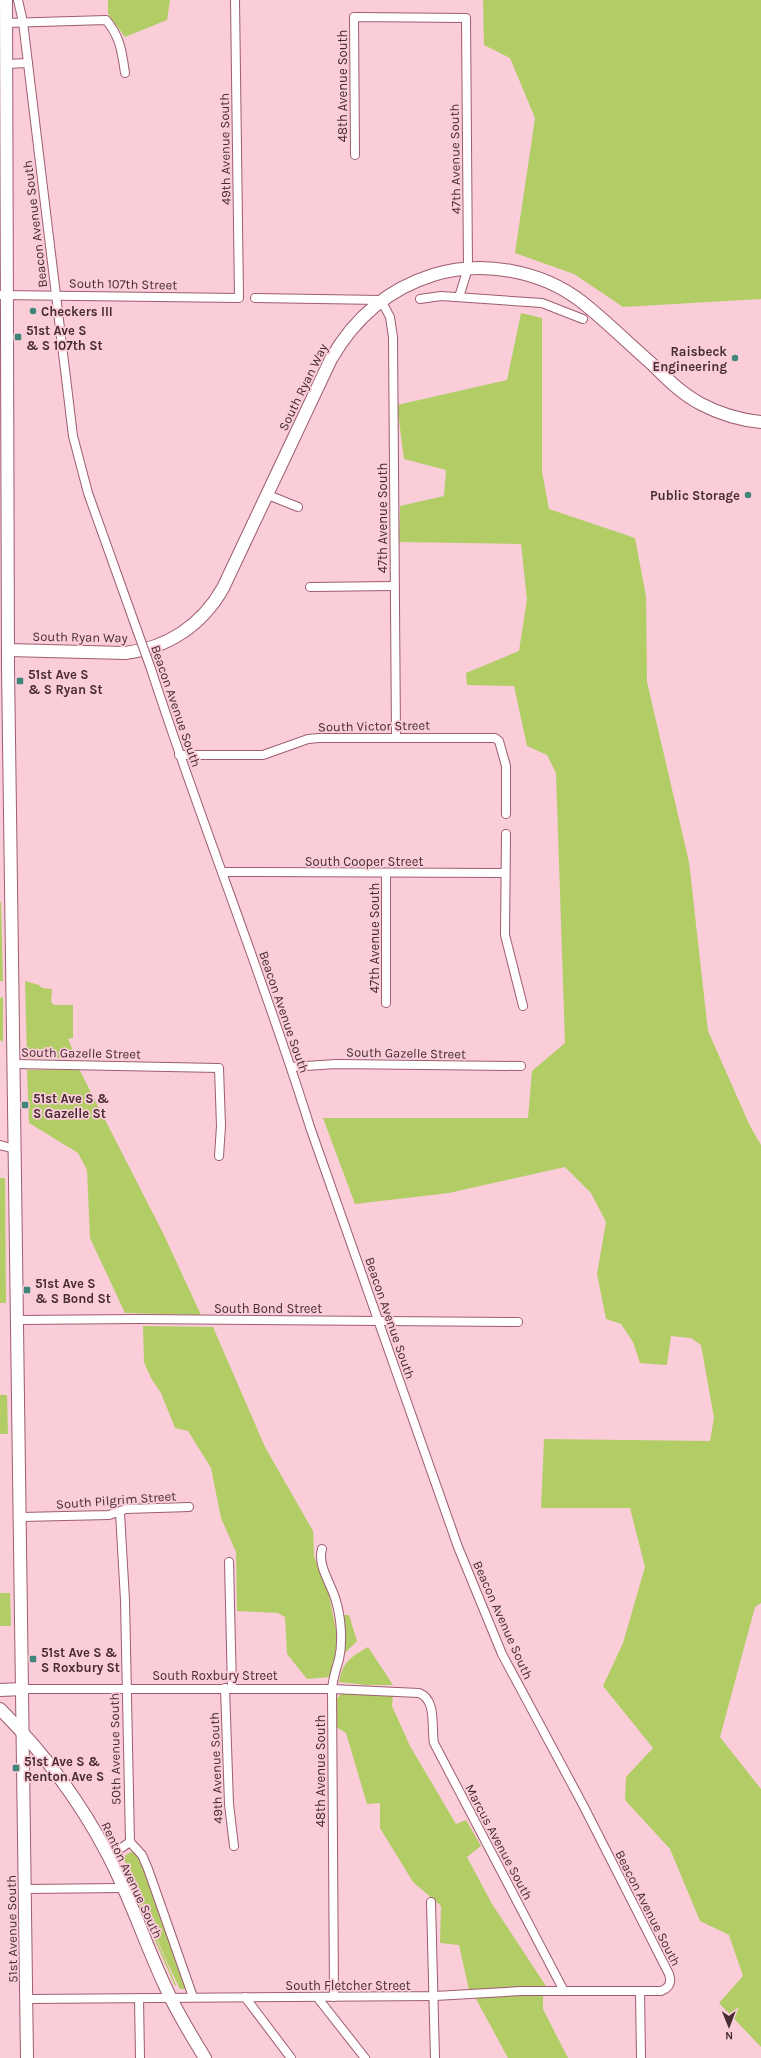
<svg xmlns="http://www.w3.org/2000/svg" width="761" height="2058" font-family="Karla,sans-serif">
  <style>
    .green { fill: #b2cd66 }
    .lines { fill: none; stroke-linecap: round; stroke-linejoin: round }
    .street-casing { stroke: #9e5d70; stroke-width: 10 }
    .secondary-casing { stroke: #9e5d70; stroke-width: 14 }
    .street { stroke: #fff; stroke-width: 8 }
    .secondary { stroke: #fff; stroke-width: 12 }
    .street-bridge-casing { stroke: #9e5d70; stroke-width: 10; stroke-linecap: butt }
    .street-bridge { stroke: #fff; stroke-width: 8 }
    .poi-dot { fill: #408579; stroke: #facdd8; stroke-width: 1.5 }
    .labels { text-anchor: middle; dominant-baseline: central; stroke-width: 3.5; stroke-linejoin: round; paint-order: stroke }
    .street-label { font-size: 13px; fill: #472b33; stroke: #facdd8 }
    .poi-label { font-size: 13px; font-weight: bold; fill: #472b33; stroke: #facdd8; text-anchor: start }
  </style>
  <rect width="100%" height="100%" fill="#facdd8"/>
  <g class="green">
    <path d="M108,0H170L167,20L125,37L108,14Z"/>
    <path d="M483,0H761V299L623,307L574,274L515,253L535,118L510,58L484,45Z"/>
    <path d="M521,313L542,318V472L549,509L635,538L646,596L647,682L689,862L708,1031L750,1126L761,1145V1603L755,1607L720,1737L761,1789V2047L719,2003L743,1976L729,1935L700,1921L670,1849L625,1800L626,1777L653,1748L603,1686L623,1643L645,1567L630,1508H541L544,1439L710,1441L714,1418L701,1345L691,1338L671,1336L667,1365L640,1363L633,1342L621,1324L606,1319L597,1274L606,1222L591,1193L565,1167L449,1193L355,1204L323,1118H528L532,1071L565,1043L556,773L547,755L527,746L514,686L467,685L466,673L519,651L527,599L521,544L399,542L400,506L444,496L446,470L404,459L397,405L507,380Z"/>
    <path d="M0,901L1,903L3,981H0Z"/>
    <path d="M25,981L39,985L42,988L52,989L51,1002L54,1005H73V1038L68,1039L76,1058H27Z"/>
    <path d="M3,997V1042L0,1040V998Z"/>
    <path d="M79,1069L163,1233L201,1315L125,1313L90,1238L87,1170L78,1153L29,1123L27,1070Z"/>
    <path d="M0,1178H5L6,1303H0Z"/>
    <path d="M143,1326L213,1327L265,1447L313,1531L314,1556L329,1595L337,1635L335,1657L330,1677L307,1679L287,1654L285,1617L278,1613L237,1611L236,1552L221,1518L211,1468L188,1431L175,1428L161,1393L151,1378L144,1362Z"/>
    <path d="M0,1395H7L8,1434H0Z"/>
    <path d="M0,1593H10L11,1626H0Z"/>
    <path d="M343,1615H349L357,1641L345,1653Z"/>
    <path d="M368,1647L393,1685H366L339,1682C343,1661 351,1657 368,1647Z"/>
    <path d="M342,1693L393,1695L392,1706L410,1746L456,1824L466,1820L481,1846L467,1857L492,1904L546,1986L469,1990L459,1945L440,1943L441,1906L413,1882L380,1828V1803L367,1804L346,1733L336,1727V1699Z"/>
    <path d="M131,1852L135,1853L141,1859L186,1989H180L166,1960L123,1857Z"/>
    <path d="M127,1871L176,1985L175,1986L125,1872Z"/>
    <path d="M543,1995V2009L568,2058H508L475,1997Z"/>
  </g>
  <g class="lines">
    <g class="street-casing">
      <g id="street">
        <path d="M18,0L23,22L73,436L88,493L137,630"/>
        <path d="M6,23L106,20C120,36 122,52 125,73"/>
        <path d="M6,64L28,63"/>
        <path d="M355,155L354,17L466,18L468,268L459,297"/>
        <path d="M0,295L239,298L235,0"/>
        <path d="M255,298L381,300L390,317L393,337L396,737"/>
        <path d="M420,299L441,296L542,303L583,319"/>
        <path d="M268,495L298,507"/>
        <path d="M310,587L394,586"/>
        <path d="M179,755H263L308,739L319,738H495L499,741L506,766V814"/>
        <path d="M506,834L505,935L523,1006"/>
        <path d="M222,872L505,873"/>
        <path d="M386,873V1003"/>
        <path d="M15,1064L219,1068L221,1126L219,1156"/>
        <path d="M291,1067L336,1064L521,1066"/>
        <path d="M0,1145L15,1149"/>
        <path d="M17,1320L139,1319L518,1322"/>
        <path d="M21,1517L109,1515L126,1509L189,1507"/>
        <path d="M322,1549C317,1566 332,1585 336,1601C341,1618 343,1642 339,1659C336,1669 333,1678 332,1689L334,1997"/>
        <path d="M229,1562L232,1689"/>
        <path d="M225,1688L229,1804L234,1846"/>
        <path d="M23,1689H332L419,1693C437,1700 431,1726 434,1743L564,1991"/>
        <path d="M130,1842L142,1855L148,1869L193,1997"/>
        <path d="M109,1856L130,1842L125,1600L120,1513"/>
        <path d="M25,1889L123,1888"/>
        <path d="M431,1902L435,2058"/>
        <path d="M640,1991L641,2058"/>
        <path d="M245,1997L291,2058"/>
        <path d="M317,1997L365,2058"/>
        <path d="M139,1998L140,2058"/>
        <path d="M27,1999L435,1996L521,1991H661C669,1988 672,1983 669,1974L583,1805L502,1654L458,1547L310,1127C262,973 201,823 151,669"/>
      </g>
    </g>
    <g class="secondary-casing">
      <g id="secondary">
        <path d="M6,0L8,666L27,2058"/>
        <path d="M8,650L125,653C168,648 202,625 223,588L331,359C354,319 388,289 433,275C482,260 541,270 582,302C606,321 629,344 652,364C667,379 682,394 701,404C720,414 740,420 761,422"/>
        <path d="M0,1690L23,1689"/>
        <path d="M0,1709C43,1752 80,1801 108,1855C130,1897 145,1943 165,1986C176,2011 191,2035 205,2058"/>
      </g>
    </g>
    <use href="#street" class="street"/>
    <use href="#secondary" class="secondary"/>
    <g class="street-bridge-casing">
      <path id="street-bridge" d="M137,630L151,669"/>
    </g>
    <use href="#street-bridge" class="street-bridge"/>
  </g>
  <g class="poi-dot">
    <circle cx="33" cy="311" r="4"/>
    <rect x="14" y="333" width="8" height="8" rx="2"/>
    <circle cx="735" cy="358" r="4"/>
    <circle cx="748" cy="495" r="4"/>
    <rect x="16" y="677" width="8" height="8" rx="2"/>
    <rect x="21" y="1101" width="8" height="8" rx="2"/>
    <rect x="23" y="1286" width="8" height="8" rx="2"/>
    <rect x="29" y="1655" width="8" height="8" rx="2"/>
    <rect x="12" y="1764" width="8" height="8" rx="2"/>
  </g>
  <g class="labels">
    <g class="street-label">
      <text transform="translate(342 86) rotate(-90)">48th Avenue South</text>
      <text transform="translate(225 149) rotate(-91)">49th Avenue South</text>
      <text transform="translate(455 159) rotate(-91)">47th Avenue South</text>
      <text transform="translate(35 224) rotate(-97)">Beacon Avenue South</text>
      <text transform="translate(123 284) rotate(1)">South 107th Street</text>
      <text transform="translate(303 387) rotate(-64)">South Ryan Way</text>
      <text transform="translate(382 518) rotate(-90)">47th Avenue South</text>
      <text transform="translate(80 637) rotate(1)">South Ryan Way</text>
      <text transform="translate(176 706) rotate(71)">Beacon Avenue South</text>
      <text transform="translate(374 726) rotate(-1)">South Victor Street</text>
      <text x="364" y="861">South Cooper Street</text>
      <text transform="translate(374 938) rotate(-90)">47th Avenue South</text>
      <text transform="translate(284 1012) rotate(71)">Beacon Avenue South</text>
      <text transform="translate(81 1053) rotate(1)">South Gazelle Street</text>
      <text transform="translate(406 1053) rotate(1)">South Gazelle Street</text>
      <text x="268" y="1308">South Bond Street</text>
      <text transform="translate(390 1318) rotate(71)">Beacon Avenue South</text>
      <text transform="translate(116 1500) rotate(-4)">South Pilgrim Street</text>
      <text transform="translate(503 1620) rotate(66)">Beacon Avenue South</text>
      <text x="215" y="1675">South Roxbury Street</text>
      <text transform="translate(115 1749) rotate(-91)">50th Avenue South</text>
      <text transform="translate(216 1768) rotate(-92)">49th Avenue South</text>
      <text transform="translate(320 1771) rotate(-90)">48th Avenue South</text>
      <text transform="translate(499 1842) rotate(62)">Marcus Avenue South</text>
      <text transform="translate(132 1880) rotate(65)">Renton Avenue South</text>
      <text transform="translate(648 1908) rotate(63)">Beacon Avenue South</text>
      <text transform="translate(12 1929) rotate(-91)">51st Avenue South</text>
      <text x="348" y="1985">South Fletcher Street</text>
    </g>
    <g class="poi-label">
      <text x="41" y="311">Checkers III</text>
      <text x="26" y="330">51st Ave S<tspan x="26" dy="15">&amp; S 107th St</tspan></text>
      <text x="727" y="351" text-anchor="end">Raisbeck<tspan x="727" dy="15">Engineering</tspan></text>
      <text x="740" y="495" text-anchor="end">Public Storage</text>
      <text x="28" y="674">51st Ave S<tspan x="28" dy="15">&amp; S Ryan St</tspan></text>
      <text x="33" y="1098">51st Ave S &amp;<tspan x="33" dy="15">S Gazelle St</tspan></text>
      <text x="35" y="1283">51st Ave S<tspan x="35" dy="15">&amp; S Bond St</tspan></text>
      <text x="41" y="1652">51st Ave S &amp;<tspan x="41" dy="15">S Roxbury St</tspan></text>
      <text x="24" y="1761">51st Ave S &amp;<tspan x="24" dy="15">Renton Ave S</tspan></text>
    </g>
  </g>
  <g transform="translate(729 2026) rotate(179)" stroke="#facdd8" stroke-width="3" paint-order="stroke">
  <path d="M0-3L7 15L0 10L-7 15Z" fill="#472b33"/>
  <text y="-6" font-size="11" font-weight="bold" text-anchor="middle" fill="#472b33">N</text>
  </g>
</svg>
